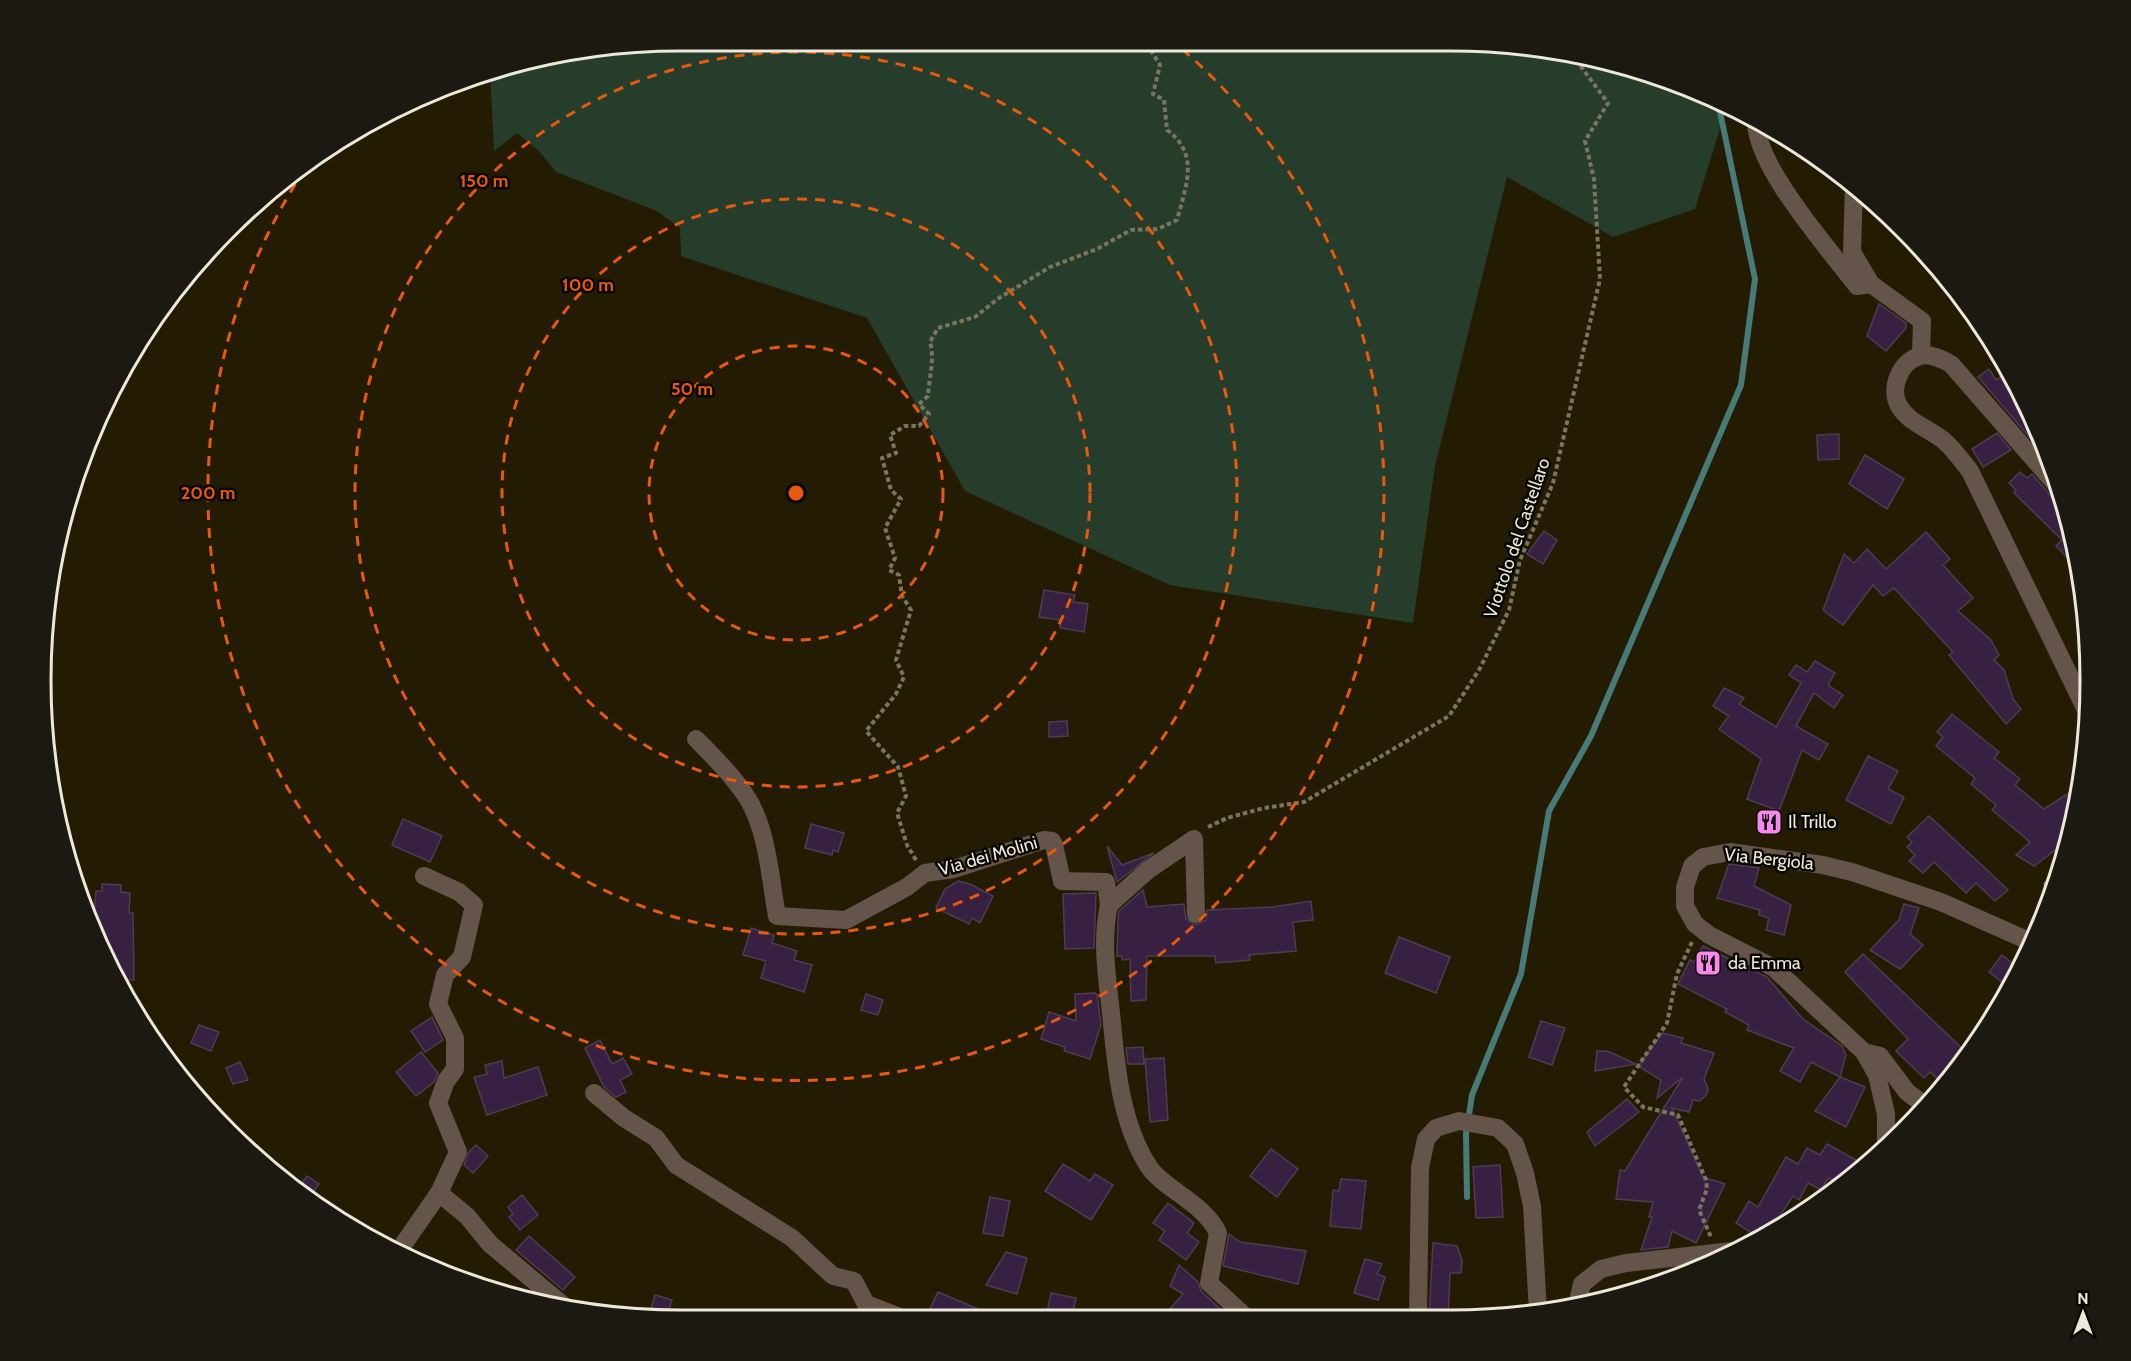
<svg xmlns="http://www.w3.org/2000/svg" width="2131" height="1361" font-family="Cabin,sans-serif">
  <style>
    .green { fill: #263d2b }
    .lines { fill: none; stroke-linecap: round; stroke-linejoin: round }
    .stream { stroke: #487b77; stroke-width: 6 }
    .building { fill: #372041; stroke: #4c3d53; stroke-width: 1.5 }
    .path { stroke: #7b7560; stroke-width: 4; stroke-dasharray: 4.5 3; stroke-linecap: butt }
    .street { stroke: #655449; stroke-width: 18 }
    .ring { fill: none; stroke: #e8590c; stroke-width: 3; stroke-dasharray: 10 8 }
    .labels { text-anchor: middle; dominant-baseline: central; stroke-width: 5; stroke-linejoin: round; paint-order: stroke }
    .street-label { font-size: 18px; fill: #ede9d9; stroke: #090701 }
    .poi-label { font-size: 18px; fill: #ede9d9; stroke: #090701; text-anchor: start }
    .rim { fill: none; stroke: #ede9d9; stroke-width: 3 }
    .centre { fill: #e8590c; stroke: #090701; stroke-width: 3 }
    .ring-label { font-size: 18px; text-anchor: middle; font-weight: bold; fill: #e8590c; stroke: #090701; stroke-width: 5; stroke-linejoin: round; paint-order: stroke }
  </style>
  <rect width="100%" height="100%" fill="#231c03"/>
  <path class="green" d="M597,46H1534L1696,89L1727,106L1695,209L1613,237L1507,177L1435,466L1413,623L1170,585L965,491L867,318L681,256L680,228L657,211L556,172L539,151L517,133L494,151L490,71Z"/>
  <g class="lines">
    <path class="stream" d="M1467,1197L1466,1134L1472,1095L1521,974L1549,811L1591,736L1741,385L1755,279L1720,112L1710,97"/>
  </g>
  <g class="building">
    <path d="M1879,304L1906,323V328L1886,351L1867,336Z"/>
    <path d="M1989,369L1996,380L2008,371L2024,397L2038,433L2030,438L1978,377Z"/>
    <path d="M1997,433L2011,450L1983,467L1972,449Z"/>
    <path d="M1839,434V459L1818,460L1817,435Z"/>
    <path d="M1865,455L1904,479L1887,509L1849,484Z"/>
    <path d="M2020,472L2027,478L2032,474L2051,496L2063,498L2069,515L2077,568L2056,546L2062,540L2014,493L2016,490L2009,483Z"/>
    <path d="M1544,531L1557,540L1543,564L1527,554Z"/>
    <path d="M1926,532L1950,559L1943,565L1973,598L1958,611L1991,640L1999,655L1994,660L2004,670L2013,699L2021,709L2006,724L1949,655L1953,652L1894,588L1883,596L1873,585L1843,625L1823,610L1844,554L1854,563L1867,549L1886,569Z"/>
    <path d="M1044,590L1075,595L1073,602L1088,604L1084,632L1060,628L1061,620L1039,617Z"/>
    <path d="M1815,661L1835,673L1828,685L1843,695L1834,708L1814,693L1796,726L1828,744L1819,760L1802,750L1779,811L1747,799L1761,759L1719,729L1729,716L1713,706L1724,688L1744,698L1739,704L1776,727L1801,683L1789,675L1796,665L1807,672Z"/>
    <path d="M1952,714L1999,752L1994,758L2020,779L2015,785L2044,809L2080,786L2067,841L2034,866L2016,855L2030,842L1992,810L1996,805L1971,784L1975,778L1936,746L1943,737L1937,732Z"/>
    <path d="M1067,721L1068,736L1049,737V722Z"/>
    <path d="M1868,756L1898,771L1888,789L1904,797L1891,824L1846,800Z"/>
    <path d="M1929,816L1987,870L2008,890L1995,901L1976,883L1966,893L1934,862L1923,873L1909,861L1915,855L1907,847L1912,842L1907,837Z"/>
    <path d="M403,819L442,836L430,862L392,845Z"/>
    <path d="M811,824L844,833L838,852L833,850L832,855L805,848Z"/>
    <path d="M1107,846L1122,865L1154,853L1117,882Z"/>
    <path d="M1729,864L1759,868L1754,886L1791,905L1784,935L1766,930L1769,918L1759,915L1760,910L1717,898Z"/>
    <path d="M958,881L970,884L993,896L980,923L972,918L969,924L936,908L945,889Z"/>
    <path d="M102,884L121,885V892L130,893L129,913H133L134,980H119L93,933L96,891H102Z"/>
    <path d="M1143,890L1147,907L1184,904L1186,919L1196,925L1206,920L1207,910L1273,907L1311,901L1313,920L1293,922L1296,951L1249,955L1250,960L1216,963L1215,956H1147L1146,1000L1131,1001L1130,959L1122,960V956H1117L1118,920L1119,911Z"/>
    <path d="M1096,893L1094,948L1065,949L1063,894Z"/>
    <path d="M1904,904L1919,908L1910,934L1923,945L1900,969L1870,950L1899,920Z"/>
    <path d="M751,928L774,935L772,943L797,951L794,960L812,965L804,992L761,978L766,961L743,955Z"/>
    <path d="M1399,937L1450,957L1436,993L1385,973Z"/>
    <path d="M1703,946L1767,977L1803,1019L1842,1046L1846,1055L1840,1077L1865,1087L1846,1127L1815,1111L1840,1077L1811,1062L1800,1082L1780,1071L1794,1048L1747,1030L1749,1025L1725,1012L1727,1009L1678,984L1690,960L1694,962Z"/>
    <path d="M1863,954L1967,1053L1945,1085L1930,1072L1924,1078L1896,1051L1908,1039L1845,972Z"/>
    <path d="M2002,955L2019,969L2010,988L1989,972Z"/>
    <path d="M1094,993L1097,994L1101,1025L1090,1059L1064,1051L1065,1047L1041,1039L1049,1012L1076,1021L1075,994Z"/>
    <path d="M866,994L883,1000L878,1015L861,1010Z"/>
    <path d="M432,1017L443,1040L425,1052L411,1031Z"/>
    <path d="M1541,1021L1565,1028L1552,1065L1529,1057Z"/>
    <path d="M199,1025L219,1032L211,1051L191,1043Z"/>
    <path d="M1662,1033L1683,1038L1681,1043L1714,1053L1704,1079L1708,1088L1707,1094L1700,1101L1693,1100L1689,1112L1672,1108L1703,1177L1725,1184L1696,1243L1672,1231L1668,1247L1641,1250L1652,1217H1649L1653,1202L1616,1199L1620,1170L1625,1171L1683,1077L1657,1098L1661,1080L1638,1066Z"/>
    <path d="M600,1040L612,1064L623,1058L632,1074L620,1080L626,1092L616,1097L604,1087L585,1048Z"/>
    <path d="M1143,1047L1144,1064H1128L1126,1048Z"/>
    <path d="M1597,1051H1607L1636,1064L1595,1071Z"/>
    <path d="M421,1052L438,1073L434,1082L416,1096L396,1072Z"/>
    <path d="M1164,1058L1168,1120L1150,1122L1145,1059Z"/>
    <path d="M502,1061L504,1078L538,1067L547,1095L487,1115L474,1077L487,1074L485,1065Z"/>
    <path d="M240,1062L248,1080L233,1084L226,1068Z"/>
    <path d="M1627,1099L1639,1112L1595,1146L1587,1132Z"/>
    <path d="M1827,1144L1856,1160L1842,1185L1828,1178L1821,1190L1808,1183L1799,1200L1793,1196L1769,1232L1760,1227L1755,1235L1736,1223L1749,1201L1758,1207L1786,1157L1798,1164L1807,1148L1820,1155Z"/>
    <path d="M476,1145L488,1156L473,1173L464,1165L469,1152Z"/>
    <path d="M1271,1149L1298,1169L1277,1197L1250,1176Z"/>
    <path d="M1063,1164L1090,1181L1095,1174L1113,1185L1091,1220L1045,1191Z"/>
    <path d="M1500,1165L1503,1217L1476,1218L1473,1167Z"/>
    <path d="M307,1176L319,1184L308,1200L296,1191Z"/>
    <path d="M1341,1179L1366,1181L1361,1229L1330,1226L1333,1190L1339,1191Z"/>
    <path d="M522,1195L538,1215L520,1230L509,1217L513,1214L508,1207Z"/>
    <path d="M990,1197L1010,1201L1003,1236L983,1233Z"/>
    <path d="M1168,1203L1194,1223L1187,1233L1199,1242L1186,1260L1159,1240L1165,1231L1153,1223Z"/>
    <path d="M1229,1234L1240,1242L1306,1251L1298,1284L1223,1266Z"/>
    <path d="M529,1236L575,1277L563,1290L516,1250Z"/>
    <path d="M1433,1243L1457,1246L1462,1260L1461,1273H1450L1448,1319H1429Z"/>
    <path d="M1006,1252L1027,1258L1017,1294L986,1285Z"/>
    <path d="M1365,1259L1382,1264L1377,1274L1385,1277L1378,1300L1354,1293Z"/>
    <path d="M1179,1265L1198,1282L1201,1291L1230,1318H1162L1183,1294L1170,1286Z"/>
    <path d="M938,1292L997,1317H926Z"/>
    <path d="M1051,1293L1076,1298L1072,1317H1046Z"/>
    <path d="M655,1295L672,1300L667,1315L650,1312Z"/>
  </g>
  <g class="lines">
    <g class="path">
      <path d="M1208,827L1227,818L1264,808L1304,802L1449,716L1479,670L1509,610L1520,560L1553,483L1600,279L1594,179L1585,141L1608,103L1579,64V58"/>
      <path d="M916,860L907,845L897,813L906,796L898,767L866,731L896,694L904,677L896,660L911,610L902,596L899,575L889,570L895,558L885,528L901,499L891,490L882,458L896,453L890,435L905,426H919L929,414L919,404L928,396C929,378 935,359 930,342L938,328L975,317L999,298L1050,267L1097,249L1131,230L1158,229L1177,220C1186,186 1200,154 1167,130L1164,100L1153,94L1160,65L1148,46"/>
      <path d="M2044,883L2055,889"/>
      <path d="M1692,942L1677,974L1667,1023L1624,1087L1643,1107L1678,1115L1706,1180L1707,1189L1699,1210L1711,1237"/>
    </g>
    <g class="street">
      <path d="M1756,121C1755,166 1829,249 1857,286L1871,284"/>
      <path d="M1854,185L1852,252L1871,284L1922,321L1921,355"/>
      <path d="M2059,488L1951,364C1942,359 1930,353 1920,356C1900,361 1889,389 1899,406C1909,423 1928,428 1943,440C1953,448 1962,461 1970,471L2087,712"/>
      <path d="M696,739C714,757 734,777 748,799C768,833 770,878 777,916L846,920L907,887L925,873L954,869L1044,840L1052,841L1054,845L1062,881L1106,882L1109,905"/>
      <path d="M1196,914L1194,839L1148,870L1109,905C1101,942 1107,976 1111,1013C1116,1065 1120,1122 1149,1167C1164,1189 1204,1203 1218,1233L1209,1283L1247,1318"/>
      <path d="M1864,1052L1880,1056L1907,1092L1927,1107"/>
      <path d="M594,1093L624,1118L656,1138L676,1165L792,1238L833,1276L854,1281L866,1304L897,1316"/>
      <path d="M1886,1145V1114L1877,1075L1864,1052L1774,968L1709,935L1695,924L1685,906V887L1692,866L1703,857L1730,852L1823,865L1852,872L1941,902L2031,942"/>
      <path d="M439,1193L467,1216L490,1244L564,1306"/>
      <path d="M398,1252L439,1193L458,1152L438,1103L446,1081L455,1069V1038L438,1004L445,975L462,957L474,905L459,892L424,876"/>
      <path d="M1577,1305L1582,1284L1601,1269L1626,1263L1741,1250"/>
      <path d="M1418,1319L1420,1168L1426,1139L1436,1128L1459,1121L1498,1128L1515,1144L1525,1173L1532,1206L1538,1312"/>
    </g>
  </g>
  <g class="ring">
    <circle cx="796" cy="493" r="147"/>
    <circle cx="796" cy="493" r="294"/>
    <circle cx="796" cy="493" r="441"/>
    <path d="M1182 49A588 588 0 1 1 311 160"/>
  </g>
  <defs>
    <g id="restaurant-square" transform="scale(1.35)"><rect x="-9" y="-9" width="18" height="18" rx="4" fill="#f788ec" stroke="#090701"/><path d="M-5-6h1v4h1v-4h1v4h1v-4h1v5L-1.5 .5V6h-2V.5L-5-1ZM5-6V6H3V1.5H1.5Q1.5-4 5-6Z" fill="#111"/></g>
  </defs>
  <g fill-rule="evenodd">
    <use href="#restaurant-square" x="1769" y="822"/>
    <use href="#restaurant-square" x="1708" y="963"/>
  </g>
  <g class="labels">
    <g class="street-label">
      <text transform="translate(1517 538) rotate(-71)">Viottolo del Castellaro</text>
      <text transform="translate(988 856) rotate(-16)">Via dei Molini</text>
      <text transform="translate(1769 859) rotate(6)">Via Bergiola</text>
    </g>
    <g class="poi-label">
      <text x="1788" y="822">Il Trillo</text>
      <text x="1728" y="963">da Emma</text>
    </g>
  </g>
  <path d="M0 0H2131V1361H0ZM680 51H1451A629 629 0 0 1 2080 680V681A629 629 0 0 1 1451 1310H680A629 629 0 0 1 51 681V680A629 629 0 0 1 680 51Z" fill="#1b1912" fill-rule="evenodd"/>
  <path class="rim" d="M680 51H1451A629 629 0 0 1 2080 680V681A629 629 0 0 1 1451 1310H680A629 629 0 0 1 51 681V680A629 629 0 0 1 680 51Z"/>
  <circle cx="796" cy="493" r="9" class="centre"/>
  <g class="ring-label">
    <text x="484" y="187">150 m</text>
    <text x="588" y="291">100 m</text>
    <text x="692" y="395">50 m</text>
    <text x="208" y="499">200 m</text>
  </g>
  <g transform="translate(2083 1313)" stroke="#090701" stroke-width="4.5" paint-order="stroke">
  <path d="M0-4.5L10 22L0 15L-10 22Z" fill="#ede9d9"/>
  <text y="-9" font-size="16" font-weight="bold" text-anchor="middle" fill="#ede9d9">N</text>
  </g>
</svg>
